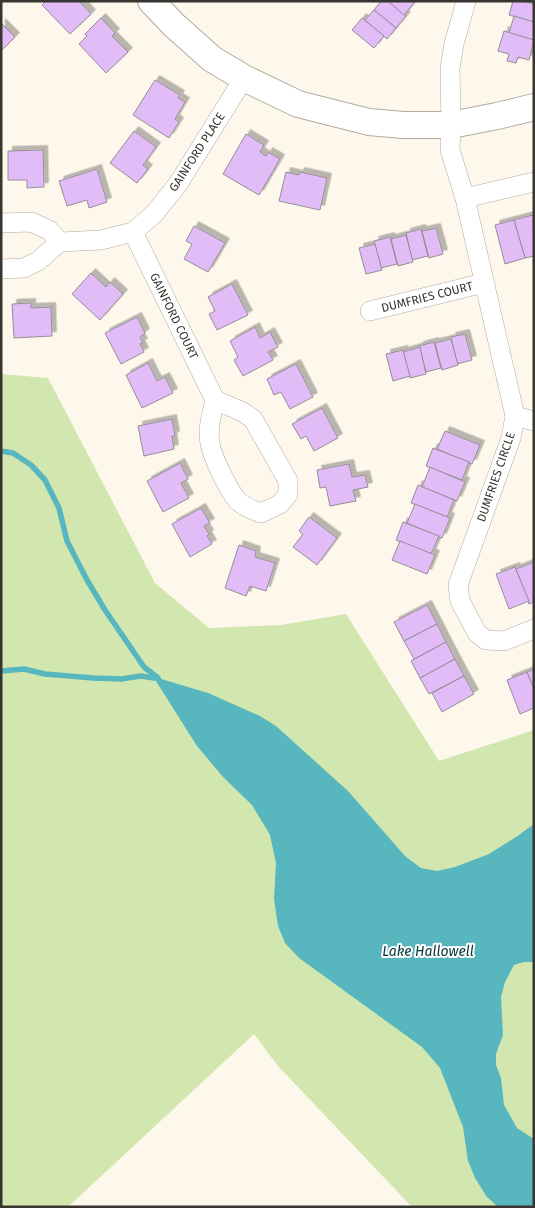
<svg xmlns="http://www.w3.org/2000/svg" width="535" height="1208" font-family="'Fira Sans',sans-serif">
  <style>
    .green { fill: #d1e7af }
    .water { fill: #58b6be }
    .lines { fill: none; stroke-linecap: round; stroke-linejoin: round }
    .stream { stroke: #58b6be; stroke-width: 5.5 }
    .building { fill: #e1bcf6; stroke: #948d97; filter: url(#shadow) }
    .street-casing { stroke: #b1aba0; stroke-width: 20 }
    .secondary-casing { stroke: #b1aba0; stroke-width: 28 }
    .street { stroke: #fff; stroke-width: 19 }
    .secondary { stroke: #fff; stroke-width: 26 }
    .labels { text-anchor: middle; dominant-baseline: central; stroke-width: 4; stroke-linejoin: round; paint-order: stroke }
    .street-label { font-size: 12px; fill: #373530; stroke: #fff }
    .water-label { font-size: 14px; font-style: italic; fill: #053438; stroke: #fff }
  </style>
  <defs>
    <filter id="shadow"><feDropShadow dx="4.5" dy="-4.5" stdDeviation="0" flood-color="#0004"/></filter>
  </defs>
  <rect width="100%" height="100%" fill="#fef7eb"/>
  <path class="green" d="M1,374L48,378L155,583L209,628L281,625L346,614L439,761L534,730V1207H412L278,1066L254,1034L68,1207H1Z"/>
  <path class="water" d="M152,678H158L208,693L260,716L276,726L348,791L405,856L421,868L437,871L455,867L489,854L516,837L534,824V962H524L514,965L505,982L501,997L503,1035L496,1054V1065L501,1078L504,1105L517,1128L534,1139V1207H498L487,1197L475,1178L468,1161L463,1127L440,1068L422,1047L299,958L285,943L278,926L274,899L276,863L270,835L252,805L223,777L197,746L154,678Z"/>
  <g class="lines">
    <g class="stream">
      <path d="M1,451L13,453L31,465L45,480L59,508L67,541L87,580L105,610L144,667L158,678"/>
      <path d="M1,671L24,669L45,674L93,678L121,679L141,676L154,678"/>
    </g>
  </g>
  <g class="building">
    <path d="M46,1H79L91,14L70,34L42,5Z"/>
    <path d="M381,1H388L406,16L396,28L374,10Z"/>
    <path d="M388,1H413L414,3L404,15Z"/>
    <path d="M513,1H523L534,4V22L509,15Z"/>
    <path d="M374,10L396,28L387,39L365,20Z"/>
    <path d="M514,16L534,22V40L509,33Z"/>
    <path d="M101,18L115,33L112,36L128,52L106,73L79,44L87,36L85,34Z"/>
    <path d="M362,18L384,36L374,48L352,30Z"/>
    <path d="M1,23L15,37L1,51Z"/>
    <path d="M504,31L534,40L529,60L518,57L516,63L507,61L509,54L498,51Z"/>
    <path d="M155,80L180,95L178,98L185,102L175,119L179,122L169,138L133,115Z"/>
    <path d="M134,131L156,147L143,165L148,169L137,183L110,163Z"/>
    <path d="M246,134L264,145L260,152L266,156L268,152L280,159L259,195L223,174Z"/>
    <path d="M43,150L44,187L27,188V180H8V151Z"/>
    <path d="M97,169L107,202L89,208L87,200L67,206L59,181Z"/>
    <path d="M286,172L299,175L300,172L327,178L320,210L279,201Z"/>
    <path d="M533,215L534,256L525,258L514,220Z"/>
    <path d="M514,220L525,258L505,264L495,225Z"/>
    <path d="M194,226L225,243L208,272L184,259L192,244L186,241Z"/>
    <path d="M436,228L443,254L429,258L422,231Z"/>
    <path d="M421,229L428,256L412,260L406,233Z"/>
    <path d="M406,235L413,262L398,266L391,239Z"/>
    <path d="M390,237L397,264L381,268L374,241Z"/>
    <path d="M375,244L382,270L366,274L359,248Z"/>
    <path d="M91,273L106,287L110,282L123,294L100,320L72,294Z"/>
    <path d="M232,284L248,315L217,330L209,314L215,311L208,297Z"/>
    <path d="M31,303V308L51,307L52,336L14,338L12,304Z"/>
    <path d="M137,317L145,333L140,337L143,343L140,344L144,352L121,364L105,333Z"/>
    <path d="M255,327L260,338L270,332L278,347L268,352L273,360L243,376L234,360L238,357L230,341Z"/>
    <path d="M465,334L472,360L457,364L451,337Z"/>
    <path d="M451,339L458,365L442,370L435,343Z"/>
    <path d="M434,342L441,368L426,372L419,346Z"/>
    <path d="M420,347L426,374L410,378L403,352Z"/>
    <path d="M403,350L410,376L393,381L386,354Z"/>
    <path d="M148,363L157,381L165,377L173,393L142,408L126,375Z"/>
    <path d="M296,364L313,397L290,409L281,392L274,395L267,379Z"/>
    <path d="M322,408L338,438L314,451L306,436L301,439L292,424Z"/>
    <path d="M172,419L175,436H172L174,449L144,456L138,426Z"/>
    <path d="M445,431L480,445L472,464L437,449Z"/>
    <path d="M433,448L469,462L462,480L426,466Z"/>
    <path d="M180,463L188,479L181,483L189,498L163,512L147,481Z"/>
    <path d="M349,464L352,477L365,475L368,487L353,490L356,501L330,506L326,487L320,488L317,470Z"/>
    <path d="M430,467L465,482L457,501L422,487Z"/>
    <path d="M418,485L454,500L447,517L411,503Z"/>
    <path d="M415,504L450,518L442,538L407,523Z"/>
    <path d="M201,508L210,523L204,526L209,534L207,536L212,544L190,557L172,524Z"/>
    <path d="M309,517L337,538L317,565L293,547L303,534L299,531Z"/>
    <path d="M403,522L439,536L431,554L396,540Z"/>
    <path d="M400,541L435,555L427,574L392,560Z"/>
    <path d="M239,545L256,551L255,557L275,563L266,591L250,586L246,596L225,588Z"/>
    <path d="M534,562V602L529,604L516,569Z"/>
    <path d="M515,567L529,601L509,609L496,574Z"/>
    <path d="M427,605L437,624L404,641L394,622Z"/>
    <path d="M437,624L446,642L414,659L404,641Z"/>
    <path d="M446,642L455,659L420,678L411,661Z"/>
    <path d="M455,659L464,676L429,694L420,678Z"/>
    <path d="M534,669V689L527,672Z"/>
    <path d="M527,672L534,689V708L520,714L507,680Z"/>
    <path d="M464,676L474,694L442,712L432,693Z"/>
  </g>
  <g class="lines">
    <g class="street-casing">
      <g id="street">
        <path d="M466,1L454,44L450,68L451,125L450,150L465,198L515,416L511,438L458,585L460,601L477,633L486,640L504,641L534,629"/>
        <path d="M465,198L534,182"/>
        <path d="M1,223L31,222L49,230L60,242"/>
        <path d="M133,232L215,400C212,413 207,429 210,443C212,457 228,489 237,500C244,507 252,510 261,513L280,504L288,494V481L253,419L243,412L215,400"/>
        <path d="M1,269L24,268L38,261L60,242L101,240L133,232L154,214L178,184L244,78"/>
        <path d="M370,311L484,283"/>
        <path d="M515,416L534,421"/>
      </g>
    </g>
    <g class="secondary-casing">
      <path id="secondary" d="M151,1L174,25L212,59L244,78L298,104L369,122L403,125H451L497,116L534,107"/>
    </g>
    <use href="#street" class="street"/>
    <use href="#secondary" class="secondary"/>
  </g>
  <g class="labels">
    <g class="street-label">
      <text transform="translate(197 152) rotate(-57)">GAINFORD PLACE</text>
      <text transform="translate(427 297) rotate(-14)">DUMFRIES COURT</text>
      <text transform="translate(174 316) rotate(64)">GAINFORD COURT</text>
      <text transform="translate(496 477) rotate(-71)">DUMFRIES CIRCLE</text>
    </g>
    <g class="water-label">
      <text x="428" y="951">Lake Hallowell</text>
    </g>
  </g>
  <rect width="535" height="1208" fill="none" stroke="#373530" stroke-width="5"/>
</svg>
